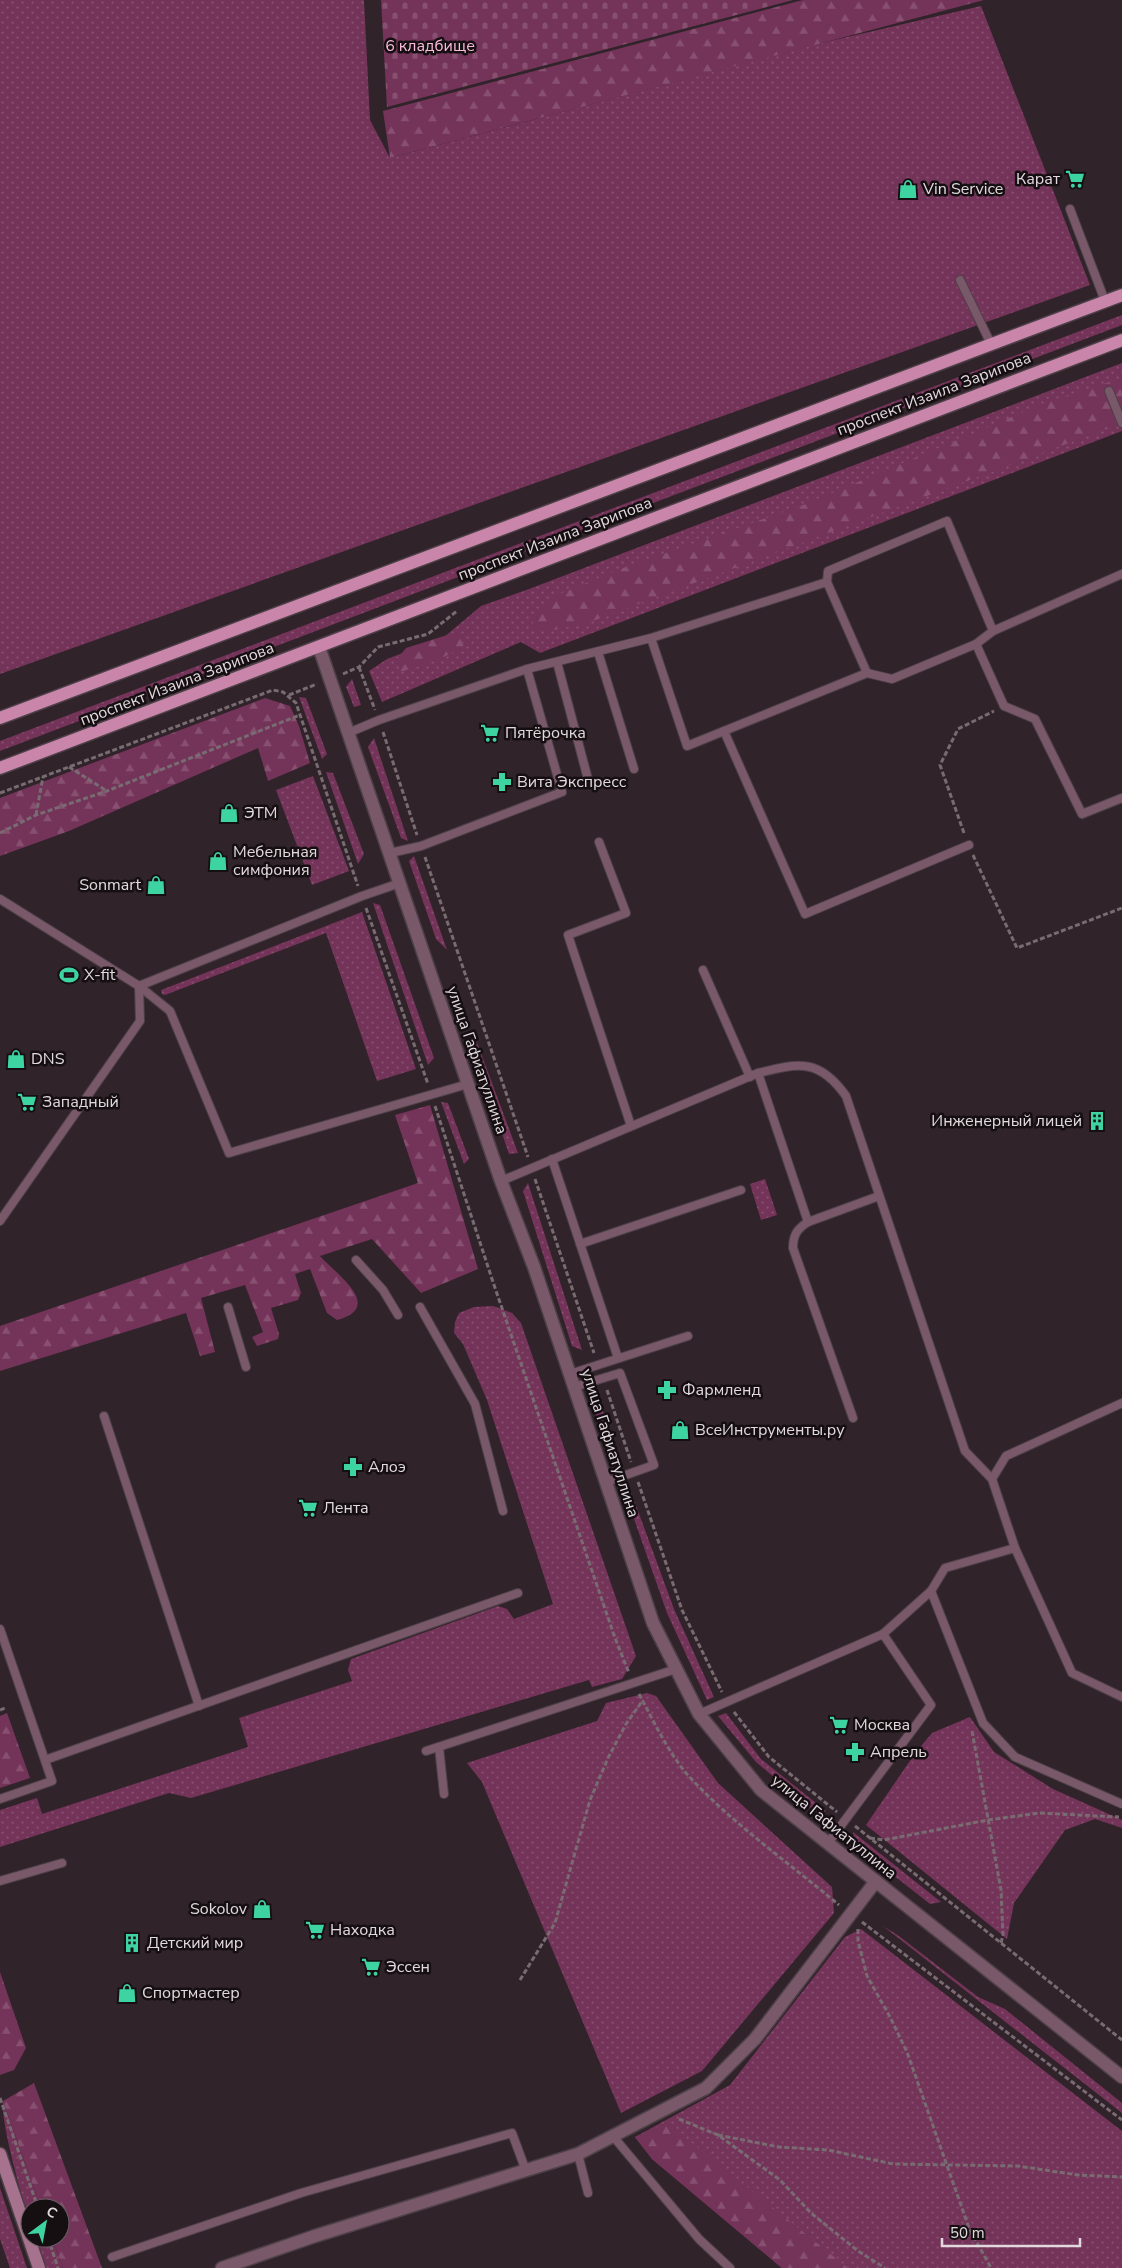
<svg xmlns="http://www.w3.org/2000/svg" width="1122" height="2268" font-family="'Nunito Sans',sans-serif">
  <style>
    .grass { fill: url(#grass-dots) }
    .forest { fill: url(#forest-firs) }
    .cemetery { fill: url(#cemetery-stones) }
    .lines { fill: none; stroke-linecap: round; stroke-linejoin: round }
    .service-casing { stroke: #4d4047; stroke-width: 10 }
    .minor-casing { stroke: #4d4047; stroke-width: 15 }
    .tertiary-casing { stroke: #4d4047; stroke-width: 15 }
    .secondary-casing { stroke: #4d4047; stroke-width: 15 }
    .primary-casing { stroke: #4d4047; stroke-width: 15 }
    .path { stroke: #786c72; stroke-width: 3; stroke-dasharray: 5 2.5; stroke-linecap: butt }
    .service { stroke: #795869; stroke-width: 8 }
    .minor { stroke: #795869; stroke-width: 12 }
    .tertiary { stroke: #795869; stroke-width: 12 }
    .secondary { stroke: #a6728e; stroke-width: 12 }
    .primary { stroke: #c986aa; stroke-width: 12 }
    .labels { text-anchor: middle; dominant-baseline: central; stroke-width: 5; stroke-linejoin: round; paint-order: stroke }
    .park-label { font-size: 16px; fill: #fcbcde; stroke: #150f12 }
    .poi-label { font-size: 16px; fill: #e2d9de; stroke: #150f12; text-anchor: start }
    .street-label { font-size: 16px; fill: #e2d9de; stroke: #150f12 }
  </style>
  <defs>
    <pattern id="grass-dots" width="8" height="8" patternUnits="userSpaceOnUse" patternTransform="scale(1.25)"><rect width="8" height="8" fill="#743359"/><path d="M2 2h.1M6 6h.1" fill="none" stroke="#885070" stroke-width="1.8" stroke-linecap="round"/></pattern>
    <pattern id="forest-firs" width="22" height="20" patternUnits="userSpaceOnUse" patternTransform="scale(1.25)"><rect width="22" height="20" fill="#743359"/><path d="M5 1l3.5 6h-7zM16 11l3.5 6h-7z" fill="#885070"/></pattern>
    <pattern id="cemetery-stones" width="16" height="16" patternUnits="userSpaceOnUse" patternTransform="scale(1.25)"><rect width="16" height="16" fill="#743359"/><path d="M2 7V4a2 2 0 0 1 4 0v3zM10 15v-3a2 2 0 0 1 4 0v3z" fill="#885070"/></pattern>
  </defs>
  <rect width="100%" height="100%" fill="#31232a"/>
  <g class="grass">
    <path d="M0,0H364L370,120L390,158L813,45L981,6L1090,285L0,674Z"/>
    <path d="M1122,315V325L0,751V741Z"/>
    <path d="M1122,363V431L540,653L521,642L382,702L369,671L387,659L444,637L481,606L529,589Z"/>
    <path d="M352,679L361,705L354,707L346,687Z"/>
    <path d="M299,697L306,698L327,754L322,759Z"/>
    <path d="M374,738L408,841L401,838L368,747Z"/>
    <path d="M326,772L333,773L364,854L358,864Z"/>
    <path d="M313,776L349,871L312,885L276,790Z"/>
    <path d="M414,856L447,950L436,939L409,861Z"/>
    <path d="M373,903L380,905L434,1058L428,1065Z"/>
    <path d="M362,912L416,1069L377,1081L326,933L165,995L162,994L161,990Z"/>
    <path d="M475,1037L518,1153L509,1154L473,1047Z"/>
    <path d="M441,1102L448,1103L469,1159L464,1164Z"/>
    <path d="M765,1179L777,1215L761,1220L750,1184Z"/>
    <path d="M528,1183L582,1350L572,1346L523,1191Z"/>
    <path d="M493,1306L512,1313L521,1323L636,1656L622,1679L592,1687L589,1680L191,1798L169,1793L0,1847V1810L37,1798L42,1814L248,1747L239,1718L352,1681L348,1670L351,1659L498,1606L507,1609L514,1619L553,1604L487,1400L463,1344L454,1333L455,1322L459,1313L474,1307Z"/>
    <path d="M597,1395L622,1464L612,1458L592,1404Z"/>
    <path d="M630,1489L674,1609L714,1697L707,1700L667,1613L626,1496Z"/>
    <path d="M647,1693L656,1696L718,1783L832,1887L834,1913L702,2071L621,2113L482,1782L467,1763L597,1721L606,1703Z"/>
    <path d="M726,1713L761,1759L826,1811L818,1814L756,1762L718,1716Z"/>
    <path d="M970,1717L994,1752L1053,1789L1122,1820V1828L1095,1819L1065,1830L1014,1903L1007,1939L866,1825L916,1752L932,1733Z"/>
    <path d="M853,1832L941,1902L930,1904L855,1845Z"/>
    <path d="M883,1926L899,1936L978,1997L1005,2009L1122,2103V2113Z"/>
    <path d="M861,1929L1122,2131V2268H782L652,2159L635,2137L730,2085L845,1937Z"/>
    <path d="M3,2101L41,2208H30V2221C22,2199 0,2119 3,2101Z"/>
    <path d="M0,2188L27,2268H10L0,2239Z"/>
    <path d="M36,2238H52L63,2268H46Z"/>
  </g>
  <g class="forest">
    <path d="M803,0H984L390,158L383,111Z"/>
    <path d="M1122,378V423L590,622L554,630H535L532,620L557,595L623,568L806,504L1047,402Z"/>
    <path d="M460,631L464,648L427,664L400,672L397,659L406,648Z"/>
    <path d="M265,698L290,706L299,726L310,763L268,781L258,748L69,831L0,856V798Z"/>
    <path d="M430,1105L478,1269L421,1293L372,1239L320,1256C337,1275 385,1307 337,1320L327,1313L310,1269L295,1274L301,1293L298,1300L271,1308L279,1334L278,1339L257,1346L252,1337L263,1332L245,1285L201,1298L215,1352L200,1356L186,1313L0,1371V1326L418,1183L395,1115Z"/>
    <path d="M7,1713L30,1778L0,1788V1716Z"/>
    <path d="M0,1972L26,2048L14,2070L0,2075Z"/>
    <path d="M34,2083L102,2268H63L52,2238H60V2208H41L3,2101Z"/>
    <path d="M667,2123L848,2268H782L652,2159L635,2137Z"/>
  </g>
  <path class="cemetery" d="M381,0H793L387,107Z"/>
  <g class="lines">
    <g class="service-casing">
      <g id="service">
        <path d="M1070,209L1105,301"/>
        <path d="M960,280L991,344"/>
        <path d="M1109,391L1122,423"/>
        <path d="M1122,574L993,631L976,644L1004,706L1035,719L1082,814L1122,798"/>
        <path d="M827,582L828,571L947,521L993,631"/>
        <path d="M598,652L634,769"/>
        <path d="M557,662L589,783"/>
        <path d="M867,673L892,679L976,644"/>
        <path d="M724,731L805,914L969,845"/>
        <path d="M348,733L379,720L527,669L651,638L687,746L867,673L827,582L651,638"/>
        <path d="M599,842L626,913L568,935L631,1126"/>
        <path d="M390,853L421,846L562,792L527,669"/>
        <path d="M0,899L139,986L362,896L400,883"/>
        <path d="M703,970L750,1077"/>
        <path d="M139,986L170,1011L229,1153L468,1084"/>
        <path d="M758,1073L808,1222"/>
        <path d="M552,1159L618,1358"/>
        <path d="M501,1181L758,1073C799,1063 819,1058 846,1096L965,1451L992,1479"/>
        <path d="M0,1221L140,1021L139,986"/>
        <path d="M580,1244L741,1190"/>
        <path d="M356,1260L383,1290L398,1315"/>
        <path d="M228,1307L246,1367"/>
        <path d="M420,1307L475,1404L503,1511"/>
        <path d="M570,1374L688,1336"/>
        <path d="M574,1387L620,1373L654,1465L606,1482"/>
        <path d="M1122,1403L1006,1456L992,1479L1015,1548L1072,1673L1122,1697"/>
        <path d="M104,1416L199,1706"/>
        <path d="M853,1418L793,1248C793,1235 797,1229 808,1222L879,1196"/>
        <path d="M1015,1548L945,1568L931,1591L983,1723L1015,1757L1122,1804"/>
        <path d="M0,1629L52,1781L0,1799"/>
        <path d="M883,1634L931,1591"/>
        <path d="M699,1714L883,1634L931,1705L828,1843"/>
        <path d="M439,1747L444,1794"/>
        <path d="M426,1751L676,1669"/>
        <path d="M45,1760L518,1593"/>
        <path d="M0,1881L62,1863"/>
        <path d="M612,2135L699,2239L730,2268"/>
        <path d="M578,2154L588,2193"/>
        <path d="M112,2257L301,2193L512,2133L526,2171"/>
      </g>
    </g>
    <g class="minor-casing">
      <path id="minor" d="M222,2268L315,2236L578,2154L706,2088L755,2039L876,1881"/>
    </g>
    <g class="tertiary-casing">
      <path id="tertiary" d="M319,647L501,1181L534,1267L653,1623L699,1714L761,1790L1122,2077"/>
    </g>
    <g class="secondary-casing">
      <path id="secondary" d="M0,2154L39,2268"/>
    </g>
    <g class="primary-casing">
      <g id="primary">
        <path d="M0,718L1122,295"/>
        <path d="M0,768L1122,340"/>
      </g>
    </g>
    <g class="path">
      <path d="M359,667L375,710"/>
      <path d="M343,674L359,667L378,647L428,634L457,611"/>
      <path d="M289,695L317,684"/>
      <path d="M383,732L417,835"/>
      <path d="M69,767L107,791"/>
      <path d="M0,793L273,690L283,692L296,703L358,886"/>
      <path d="M36,815L43,777"/>
      <path d="M0,833L36,815L107,791L300,715"/>
      <path d="M964,833L940,765L958,729L994,711"/>
      <path d="M973,855L1017,948L1122,908"/>
      <path d="M425,857L528,1157"/>
      <path d="M366,908L428,1084"/>
      <path d="M435,1106L493,1282L615,1638L629,1673"/>
      <path d="M535,1179L594,1353"/>
      <path d="M607,1390L631,1462"/>
      <path d="M638,1482L682,1610L722,1692"/>
      <path d="M639,1694C653,1720 667,1750 686,1773C729,1821 789,1863 839,1905"/>
      <path d="M0,1710L5,1708"/>
      <path d="M734,1712L769,1757L837,1812"/>
      <path d="M972,1731L1001,1890L1003,1935L1001,1943"/>
      <path d="M855,1826L1122,2040"/>
      <path d="M870,1838L884,1840L988,1820L1040,1813L1119,1817"/>
      <path d="M862,1922L1122,2120"/>
      <path d="M858,1929V1941L867,1976L890,2017L907,2052L969,2228L991,2268"/>
      <path d="M520,1980L555,1923L590,1800L608,1758L626,1724L643,1700"/>
      <path d="M0,2098L38,2208"/>
      <path d="M679,2119L718,2135L780,2180L811,2213L858,2251L885,2268"/>
      <path d="M718,2135L779,2147L828,2150L893,2164L1018,2166L1078,2175L1122,2177"/>
      <path d="M48,2238L58,2268"/>
    </g>
    <use href="#service" class="service"/>
    <use href="#minor" class="minor"/>
    <use href="#tertiary" class="tertiary"/>
    <use href="#secondary" class="secondary"/>
    <use href="#primary" class="primary"/>
  </g>
  <defs>
    <g id="supermarket-bare" transform="scale(1.5)"><path d="M-6-5.5h2.5l.6 2H6L4.5 2H-2.5L-4.4-4H-6ZM-1.5 3.2a1.3 1.3 0 1 0 .1 0ZM3 3.2a1.3 1.3 0 1 0 .1 0Z" fill="#3ed4a2" stroke="#150f12" stroke-width="2.5" paint-order="stroke"/></g>
    <g id="shop-bare" transform="scale(1.5)"><path d="M-5-2.5h2.3a2.7 3.5 0 0 1 5.4 0H5L5.5 6h-11ZM-1.5-2.5h3a1.5 2.3 0 0 0-3 0Z" fill="#3ed4a2" stroke="#150f12" stroke-width="2.5" paint-order="stroke"/></g>
    <g id="pharmacy-bare" transform="scale(1.5)"><path d="M-2-6h4v4h4v4h-4v4h-4v-4h-4v-4h4Z" fill="#3ed4a2" stroke="#150f12" stroke-width="2.5" paint-order="stroke"/></g>
    <g id="stadium-bare" transform="scale(1.5)"><path d="M0-5a6.5 5 0 1 0 0 10a6.5 5 0 1 0 0-10ZM-3.5-1.8h7v3.6h-7Z" fill="#3ed4a2" stroke="#150f12" stroke-width="2.5" paint-order="stroke"/></g>
    <g id="building-bare" transform="scale(1.5)"><path d="M-4-6H4V6H1V3H-1V6H-4ZM-2.5-4.3h1.7v1.8h-1.7ZM.8-4.3h1.7v1.8H.8ZM-2.5-1h1.7V.8h-1.7ZM.8-1h1.7V.8H.8Z" fill="#3ed4a2" stroke="#150f12" stroke-width="2.5" paint-order="stroke"/></g>
  </defs>
  <g fill-rule="evenodd">
    <use href="#supermarket-bare" x="1075" y="179"/>
    <use href="#shop-bare" x="908" y="189"/>
    <use href="#supermarket-bare" x="490" y="733"/>
    <use href="#pharmacy-bare" x="502" y="782"/>
    <use href="#shop-bare" x="229" y="813"/>
    <use href="#shop-bare" x="218" y="861"/>
    <use href="#shop-bare" x="156" y="885"/>
    <use href="#stadium-bare" x="69" y="975"/>
    <use href="#shop-bare" x="16" y="1059"/>
    <use href="#supermarket-bare" x="27" y="1102"/>
    <use href="#building-bare" x="1097" y="1121"/>
    <use href="#pharmacy-bare" x="667" y="1390"/>
    <use href="#shop-bare" x="680" y="1430"/>
    <use href="#pharmacy-bare" x="353" y="1467"/>
    <use href="#supermarket-bare" x="308" y="1508"/>
    <use href="#supermarket-bare" x="839" y="1725"/>
    <use href="#pharmacy-bare" x="855" y="1752"/>
    <use href="#shop-bare" x="262" y="1909"/>
    <use href="#supermarket-bare" x="315" y="1930"/>
    <use href="#building-bare" x="132" y="1943"/>
    <use href="#supermarket-bare" x="371" y="1967"/>
    <use href="#shop-bare" x="127" y="1993"/>
  </g>
  <g class="labels">
    <g class="park-label">
      <text x="430" y="46">6 кладбище</text>
    </g>
    <g class="poi-label">
      <text x="1060" y="179" text-anchor="end">Карат</text>
      <text x="923" y="189">Vin Service</text>
      <text x="505" y="733">Пятёрочка</text>
      <text x="517" y="782">Вита Экспресс</text>
      <text x="244" y="813">ЭТМ</text>
      <text x="233" y="852">Мебельная<tspan x="233" dy="18">симфония</tspan></text>
      <text x="141" y="885" text-anchor="end">Sonmart</text>
      <text x="84" y="975">X-fit</text>
      <text x="31" y="1059">DNS</text>
      <text x="42" y="1102">Западный</text>
      <text x="1082" y="1121" text-anchor="end">Инженерный лицей</text>
      <text x="682" y="1390">Фармленд</text>
      <text x="695" y="1430">ВсеИнструменты.ру</text>
      <text x="368" y="1467">Алоэ</text>
      <text x="323" y="1508">Лента</text>
      <text x="854" y="1725">Москва</text>
      <text x="870" y="1752">Апрель</text>
      <text x="247" y="1909" text-anchor="end">Sokolov</text>
      <text x="330" y="1930">Находка</text>
      <text x="147" y="1943">Детский мир</text>
      <text x="386" y="1967">Эссен</text>
      <text x="142" y="1993">Спортмастер</text>
    </g>
    <g class="street-label">
      <text transform="translate(934 394) rotate(-21)">проспект Изаила Зарипова</text>
      <text transform="translate(555 539) rotate(-21)">проспект Изаила Зарипова</text>
      <text transform="translate(177 684) rotate(-21)">проспект Изаила Зарипова</text>
      <text transform="translate(477 1060) rotate(71)">улица Гафиатуллина</text>
      <text transform="translate(610 1443) rotate(72)">улица Гафиатуллина</text>
      <text transform="translate(834 1827) rotate(39)">улица Гафиатуллина</text>
    </g>
  </g>
  <g transform="translate(45 2223) rotate(32)"><circle r="24" fill="#150f12" stroke="#676064"/>
  <path d="M0-4L9 19L0 12L-9 19Z" fill="#3ed4a2"/>
  <text y="-8" font-size="14" font-weight="bold" text-anchor="middle" fill="#e2d9de">С</text>
  </g>
  <path d="M942 2238v8h138v-8" fill="none" stroke="#e2d9de" stroke-width="2.5"/>
  <text x="950" y="2238" font-size="15" fill="#e2d9de" stroke="#150f12" stroke-width="4" paint-order="stroke">50 m</text>
</svg>
